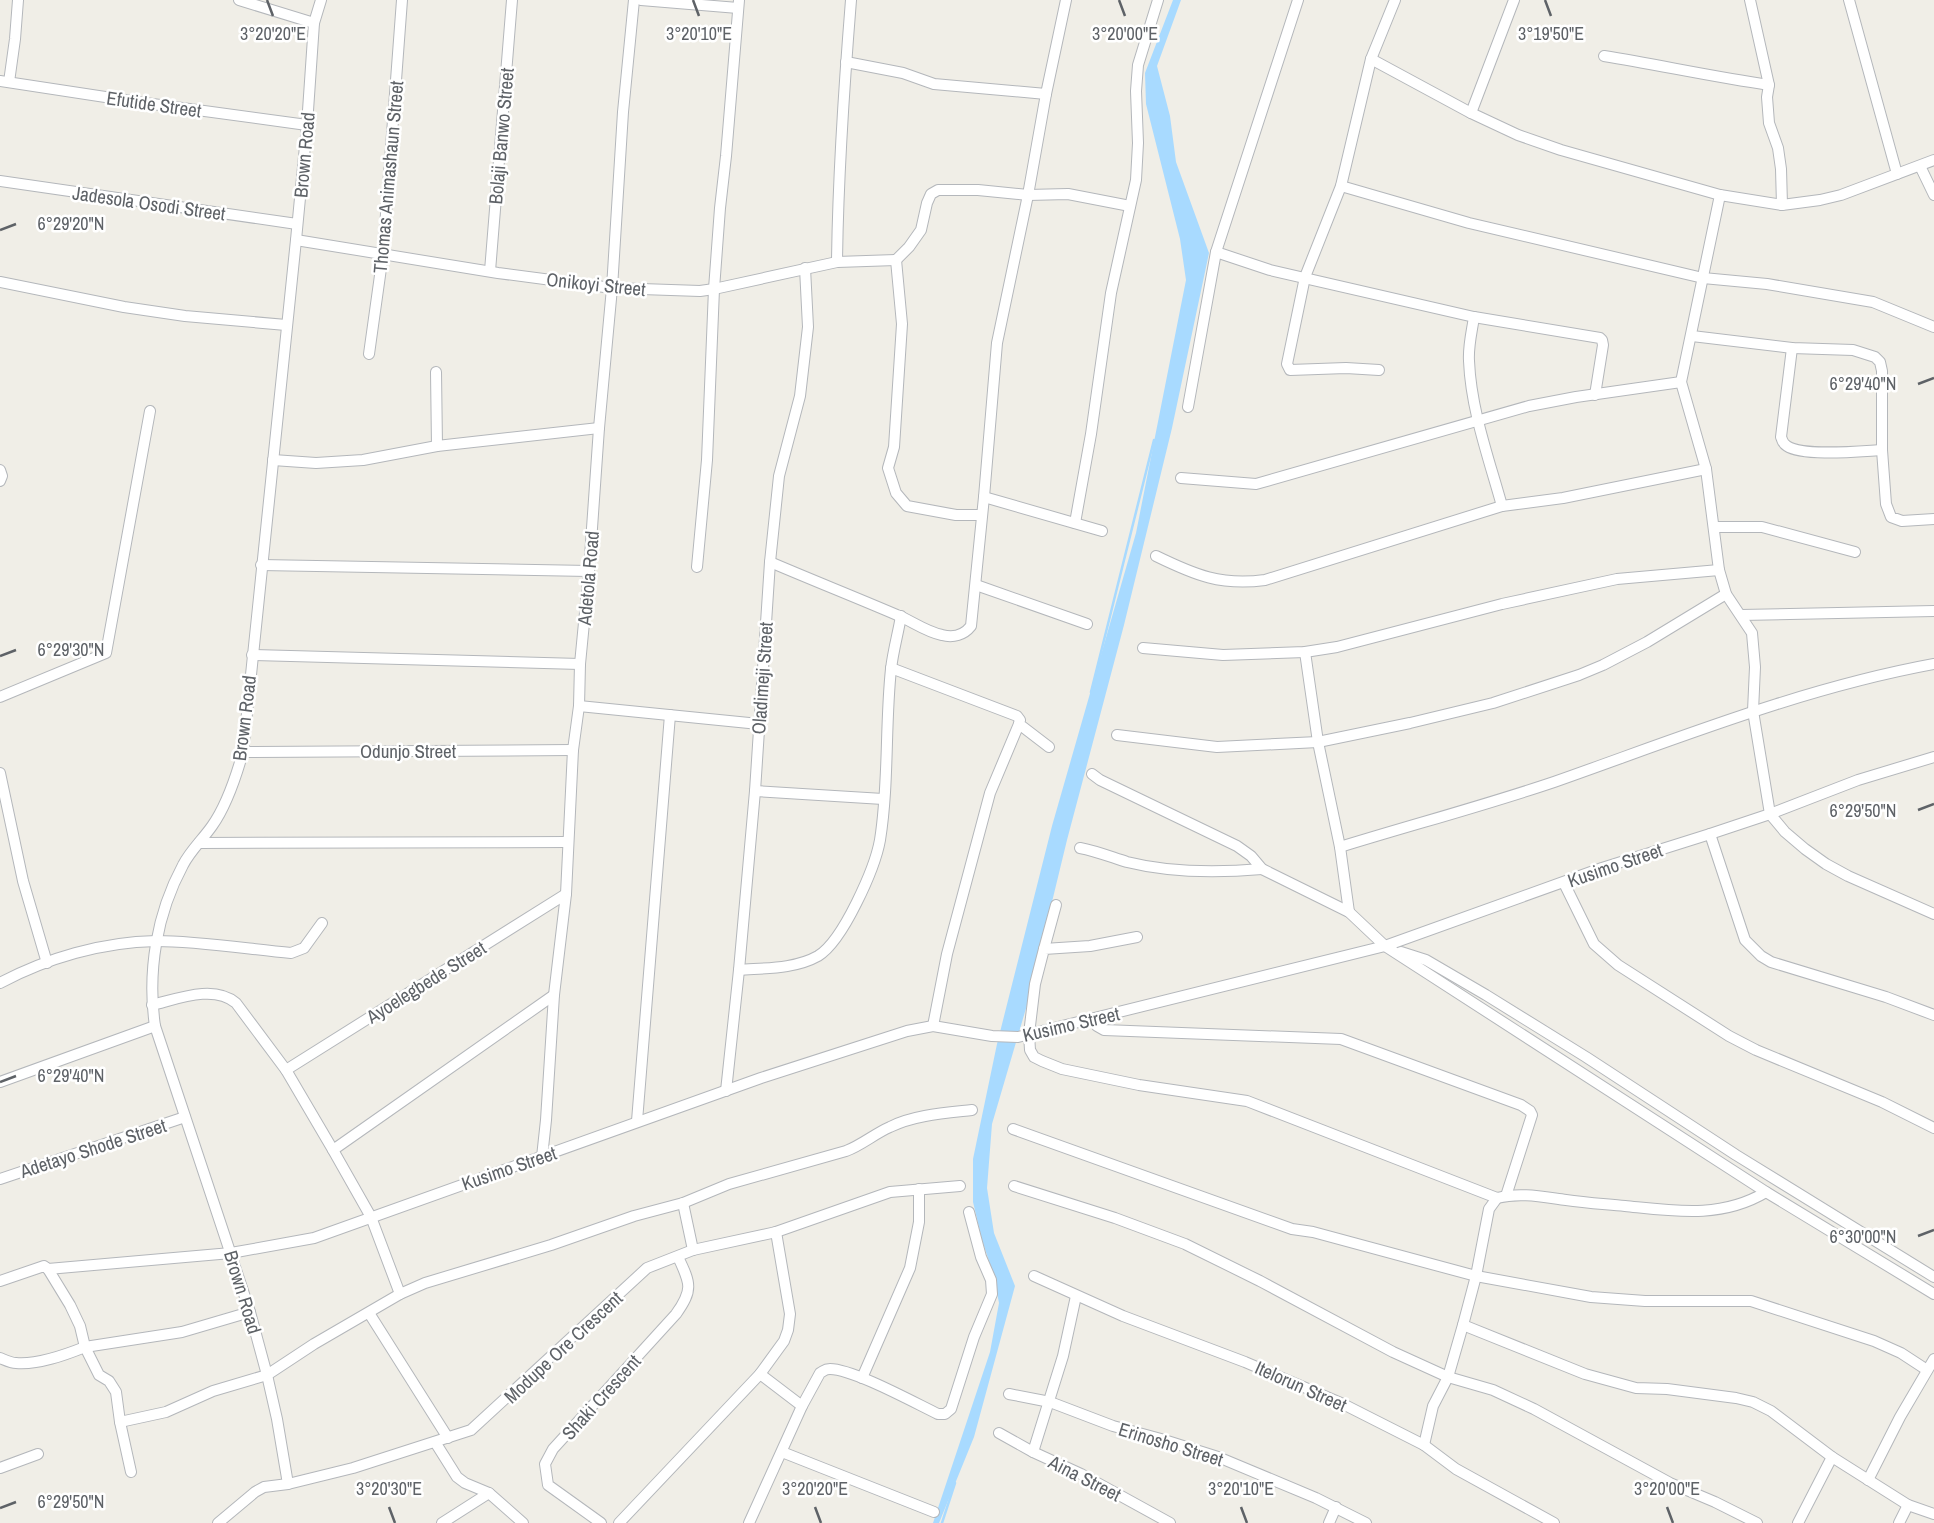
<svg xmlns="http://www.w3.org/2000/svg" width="1934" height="1523" font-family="'Archivo Narrow',sans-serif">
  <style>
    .water { fill: #a8daff }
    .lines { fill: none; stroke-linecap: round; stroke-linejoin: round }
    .stream { stroke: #a8daff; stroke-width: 2.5 }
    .minor-casing { stroke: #b4b7bb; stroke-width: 12 }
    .minor { stroke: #fff; stroke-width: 10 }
    .ticks { fill: none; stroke: #5e6267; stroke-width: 2.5 }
    .labels { text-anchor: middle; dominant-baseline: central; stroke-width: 5; stroke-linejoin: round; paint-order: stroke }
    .street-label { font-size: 19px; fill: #5e6267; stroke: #fff }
    .ticks-label { font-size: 18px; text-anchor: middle; fill: #5e6267; stroke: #fff; stroke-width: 5; stroke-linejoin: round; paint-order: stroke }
  </style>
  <rect width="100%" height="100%" fill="#f0eee7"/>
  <path class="water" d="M1173,0H1181L1157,66L1170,116L1176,162L1209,253L1172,428L1124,625L1067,840L1027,1005L992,1124L987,1188L994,1233L1015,1286L974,1437L939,1523H933L990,1352L999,1303L993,1273L982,1240L973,1202V1159L997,1044L1052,826L1136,533L1186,280L1180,239L1146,104L1145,73Z"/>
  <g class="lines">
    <g class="stream">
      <path d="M1091,692L1154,440"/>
      <path d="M942,1523L955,1483"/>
    </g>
    <g class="minor-casing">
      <g id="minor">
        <path d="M239,0L314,23"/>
        <path d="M641,0L738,8"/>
        <path d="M1750,0L1769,85L1767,97L1769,123L1778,148L1781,169L1782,205"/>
        <path d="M1849,0L1897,174"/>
        <path d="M1604,56C1659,65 1714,77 1769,85"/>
        <path d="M1371,59L1471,113L1518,135L1561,150L1720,195L1782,205L1820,200L1841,195L1934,160"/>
        <path d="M846,62L903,73L934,84L1046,94"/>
        <path d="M0,81L138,102L307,125"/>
        <path d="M9,82L15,39L18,0"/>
        <path d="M1471,113L1514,0"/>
        <path d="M1920,166L1934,195"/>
        <path d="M0,181L297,224"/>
        <path d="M1341,186L1469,223L1703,278L1767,284L1873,302L1934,327"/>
        <path d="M1720,195L1681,382L1706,469L1719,570L1726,594L1752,633L1755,667L1753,711L1770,814L1785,832L1805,849L1826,864L1848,876L1934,914"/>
        <path d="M296,240L498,273L612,288L700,291L714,289L837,262L896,260"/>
        <path d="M1216,252L1270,270L1474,317L1600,338L1602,340L1603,345L1595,395"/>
        <path d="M896,260L902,324L894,447L888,468L896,493L907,506L956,515H982"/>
        <path d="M896,260L909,247L921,230L927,203L931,194L938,190H978L1028,195L1068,194L1130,206"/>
        <path d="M837,262C838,175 844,87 851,0"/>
        <path d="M490,271L512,0"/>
        <path d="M0,282L124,307L185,316L286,325"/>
        <path d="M1474,317C1472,331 1468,346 1469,361C1471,410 1489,459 1502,506"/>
        <path d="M1692,336L1792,348L1853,350L1875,357L1880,362L1882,371V450L1886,504L1891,517L1902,521L1934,519"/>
        <path d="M1792,348L1781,437C1783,441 1782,443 1787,446C1803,457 1862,451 1882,450"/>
        <path d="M369,354L383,254L402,0"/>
        <path d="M1379,370L1346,368L1290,370L1287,364L1305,277L1341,186L1371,59L1395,0"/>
        <path d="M436,372L437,446"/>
        <path d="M1188,407L1216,252L1298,0"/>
        <path d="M273,460L316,463L363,460L437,446L599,428"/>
        <path d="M0,470L2,476L0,481"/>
        <path d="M1181,478L1256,484L1529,406L1576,397L1681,382"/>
        <path d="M984,497L1102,531"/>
        <path d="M1075,523L1091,434L1111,293L1136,180L1138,143L1136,91L1138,65L1158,0"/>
        <path d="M1714,527H1762L1855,552"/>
        <path d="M1156,556C1195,575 1221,586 1265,580L1502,506L1563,498L1706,469"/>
        <path d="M770,562C812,580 855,597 897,615C912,621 926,632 942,635C953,638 964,635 971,626L984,497L997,343L1028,195L1046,94L1066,0"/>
        <path d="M261,565L589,571"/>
        <path d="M697,567L707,460L714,289L720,208L726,156L739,0"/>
        <path d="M976,585L1087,624"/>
        <path d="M1741,615L1934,611"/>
        <path d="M1143,648L1223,655L1305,652L1337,647L1502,604L1617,579L1719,570"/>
        <path d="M1305,652L1318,742L1340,847L1349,912"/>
        <path d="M252,655L580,664"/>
        <path d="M891,668L1017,716L1020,720L1019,724L1049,747"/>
        <path d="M0,697L106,653L150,411"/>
        <path d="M579,706L759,724"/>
        <path d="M1117,735L1217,747L1318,742L1410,723L1493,703L1579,675L1603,665L1647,642L1726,594"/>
        <path d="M243,752L573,750"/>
        <path d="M0,773L23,881L47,963"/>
        <path d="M1092,774L1100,780L1237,846L1251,856L1262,869L1349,912L1385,946L1766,1192L1934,1294"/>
        <path d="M755,791L883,799"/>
        <path d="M1710,834L1745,940L1761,956L1771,962L1886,997L1934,1015"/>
        <path d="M199,843L567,842"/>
        <path d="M1340,847C1411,825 1483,806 1554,782C1679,738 1803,688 1934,664"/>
        <path d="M1080,848C1096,851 1111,857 1127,862C1171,873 1217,873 1262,869"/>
        <path d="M1564,883L1594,944L1618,965L1729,1036L1756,1050L1882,1102L1934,1128"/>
        <path d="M1137,937L1090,946L1044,949L1035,984L1029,1034L1030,1050L1034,1057L1042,1061L1062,1069L1139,1085L1247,1101L1497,1198C1520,1192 1543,1197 1566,1200C1586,1203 1605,1204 1625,1206C1674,1211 1721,1219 1766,1192"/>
        <path d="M1044,949L1056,905"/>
        <path d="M1401,952L1426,960L1486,995L1586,1057L1736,1155L1934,1277"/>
        <path d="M739,970C765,968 795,969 818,956C843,941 875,868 880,840C889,784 885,725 891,669C893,651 898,634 901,616"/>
        <path d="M0,983C47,958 102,942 156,941C198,941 248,949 291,953L304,948L322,923"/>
        <path d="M152,1005C177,999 214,984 236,1003L286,1070L333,1150L371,1217L400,1294"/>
        <path d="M1092,1019L1097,1026L1104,1030L1341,1039L1521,1105L1530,1111L1532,1115L1506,1196"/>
        <path d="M933,1026L947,954L990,793L1019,724"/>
        <path d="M286,1070L566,894"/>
        <path d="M0,1082L155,1026"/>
        <path d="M726,1091L739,970L755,791L770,562L779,476L800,396L808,327L805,268"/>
        <path d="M637,1121L670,715"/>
        <path d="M1013,1129L1292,1229L1313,1232L1476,1276L1591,1297L1645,1301H1751L1874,1341L1901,1353L1927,1370"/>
        <path d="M333,1150L554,995"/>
        <path d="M542,1157L546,1120L554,995L566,894L573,750L579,706L580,664L589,571L599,428L612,288L623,112L634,0"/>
        <path d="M0,1179L185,1117"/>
        <path d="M1014,1186L1115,1218L1185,1244L1260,1281L1393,1352L1448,1377L1493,1390L1534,1409L1670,1483L1715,1502L1757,1523"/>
        <path d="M683,1203L693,1250"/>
        <path d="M48,1269L70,1305L80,1326L85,1347L99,1375L109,1381L116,1392L120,1422L131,1472"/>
        <path d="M1034,1276L1123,1316L1245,1362L1341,1403L1424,1445L1456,1469L1554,1523"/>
        <path d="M0,1281L44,1266L48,1269L231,1253L314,1238L761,1078L907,1031L933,1026L992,1036L1018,1037L1385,946L1602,868L1710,834L1770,814L1858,780L1934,757"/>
        <path d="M369,1313L448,1438"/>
        <path d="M1463,1325L1585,1374L1636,1388L1667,1389L1736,1398L1753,1402L1771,1411L1832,1457L1908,1505L1934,1514"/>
        <path d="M0,1358C5,1360 11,1363 16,1363C38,1365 65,1355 85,1347L182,1332L250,1312"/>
        <path d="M760,1374L802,1406"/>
        <path d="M862,1378L910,1268L919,1222V1189"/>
        <path d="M1009,1394L1050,1402L1113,1426L1161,1439L1218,1457L1316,1498L1366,1523"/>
        <path d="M120,1422L166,1412L213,1391L267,1375L314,1344L400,1294L425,1283L551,1245L634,1216L683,1203L729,1184L846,1151C862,1145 874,1134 890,1127C914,1115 945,1113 972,1110"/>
        <path d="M999,1433L1033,1452L1081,1474L1170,1523"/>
        <path d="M435,1442L457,1477L465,1483L489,1493L523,1523"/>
        <path d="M1424,1445L1433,1406L1448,1377L1463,1325L1476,1276L1489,1209L1497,1198"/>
        <path d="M782,1452L934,1512"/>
        <path d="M1033,1452L1063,1356L1076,1296"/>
        <path d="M0,1468L38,1454"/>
        <path d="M1868,1480L1900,1417L1934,1359"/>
        <path d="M288,1484L277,1419L267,1375L250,1312L155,1026C147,971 157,913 183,865C190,851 203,839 212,826C227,805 236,777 243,752L296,240L307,125L314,23L321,0"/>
        <path d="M218,1523L255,1492L264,1487L288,1484L353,1468L471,1430L647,1268L693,1250L776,1232L890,1192L960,1186"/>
        <path d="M442,1523L489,1493"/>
        <path d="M601,1523L548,1485L545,1464L553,1449L676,1314C693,1290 691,1284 678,1257"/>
        <path d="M619,1523L760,1374L784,1341L788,1330L790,1314L776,1232"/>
        <path d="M749,1523L802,1406L820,1373C825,1370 825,1369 830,1369C853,1369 915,1403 938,1414H945L951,1409L974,1337L992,1294L991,1280L981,1257L969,1212"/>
        <path d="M1329,1523L1336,1507"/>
        <path d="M1798,1523L1832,1457"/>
        <path d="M1899,1523L1908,1505"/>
      </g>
    </g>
    <use href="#minor" class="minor"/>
  </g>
  <path class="ticks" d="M267,0L273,16M693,0L699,16M1119,0L1125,16M1545,0L1551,16M0,230L16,224M1918,384L1934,378M0,656L16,650M1918,810L1934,804M0,1082L16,1076M1918,1236L1934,1230M389,1507L395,1523M815,1507L821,1523M1241,1507L1247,1523M1667,1507L1673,1523M0,1508L16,1502"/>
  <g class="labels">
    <g class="street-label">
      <text transform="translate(154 104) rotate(8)">Efutide Street</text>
      <text transform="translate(501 136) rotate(-85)">Bolaji Banwo Street</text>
      <text transform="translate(304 155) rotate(-85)">Brown Road</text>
      <text transform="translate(388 177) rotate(-85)">Thomas Animashaun Street</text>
      <text transform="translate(149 203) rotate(8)">Jadesola Osodi Street</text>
      <text transform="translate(596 284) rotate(6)">Onikoyi Street</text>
      <text transform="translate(588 578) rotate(-85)">Adetola Road</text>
      <text transform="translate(762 678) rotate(-86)">Oladimeji Street</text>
      <text transform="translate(244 718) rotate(-83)">Brown Road</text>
      <text x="408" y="751">Odunjo Street</text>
      <text transform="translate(1615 865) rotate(-19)">Kusimo Street</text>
      <text transform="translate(426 982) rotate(-32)">Ayoelegbede Street</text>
      <text transform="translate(1071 1024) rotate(-13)">Kusimo Street</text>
      <text transform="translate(93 1148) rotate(-18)">Adetayo Shode Street</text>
      <text transform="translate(509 1168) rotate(-19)">Kusimo Street</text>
      <text transform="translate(243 1292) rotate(73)">Brown Road</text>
      <text transform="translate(563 1347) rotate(-43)">Modupe Ore Crescent</text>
      <text transform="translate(1301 1386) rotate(24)">Itelorun Street</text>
      <text transform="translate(601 1397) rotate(-48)">Shaki Crescent</text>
      <text transform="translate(1171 1444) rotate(17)">Erinosho Street</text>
      <text transform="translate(1085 1478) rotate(27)">Aina Street</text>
    </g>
  </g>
  <g class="ticks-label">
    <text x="273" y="40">3°20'20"E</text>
    <text x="699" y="40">3°20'10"E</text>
    <text x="1125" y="40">3°20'00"E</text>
    <text x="1551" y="40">3°19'50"E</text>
    <text x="71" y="230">6°29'20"N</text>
    <text x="1863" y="390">6°29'40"N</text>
    <text x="71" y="656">6°29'30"N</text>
    <text x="1863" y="817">6°29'50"N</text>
    <text x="71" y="1082">6°29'40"N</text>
    <text x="1863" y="1243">6°30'00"N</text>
    <text x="389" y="1495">3°20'30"E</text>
    <text x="815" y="1495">3°20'20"E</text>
    <text x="1241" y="1495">3°20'10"E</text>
    <text x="1667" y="1495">3°20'00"E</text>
    <text x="71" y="1508">6°29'50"N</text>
  </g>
</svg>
